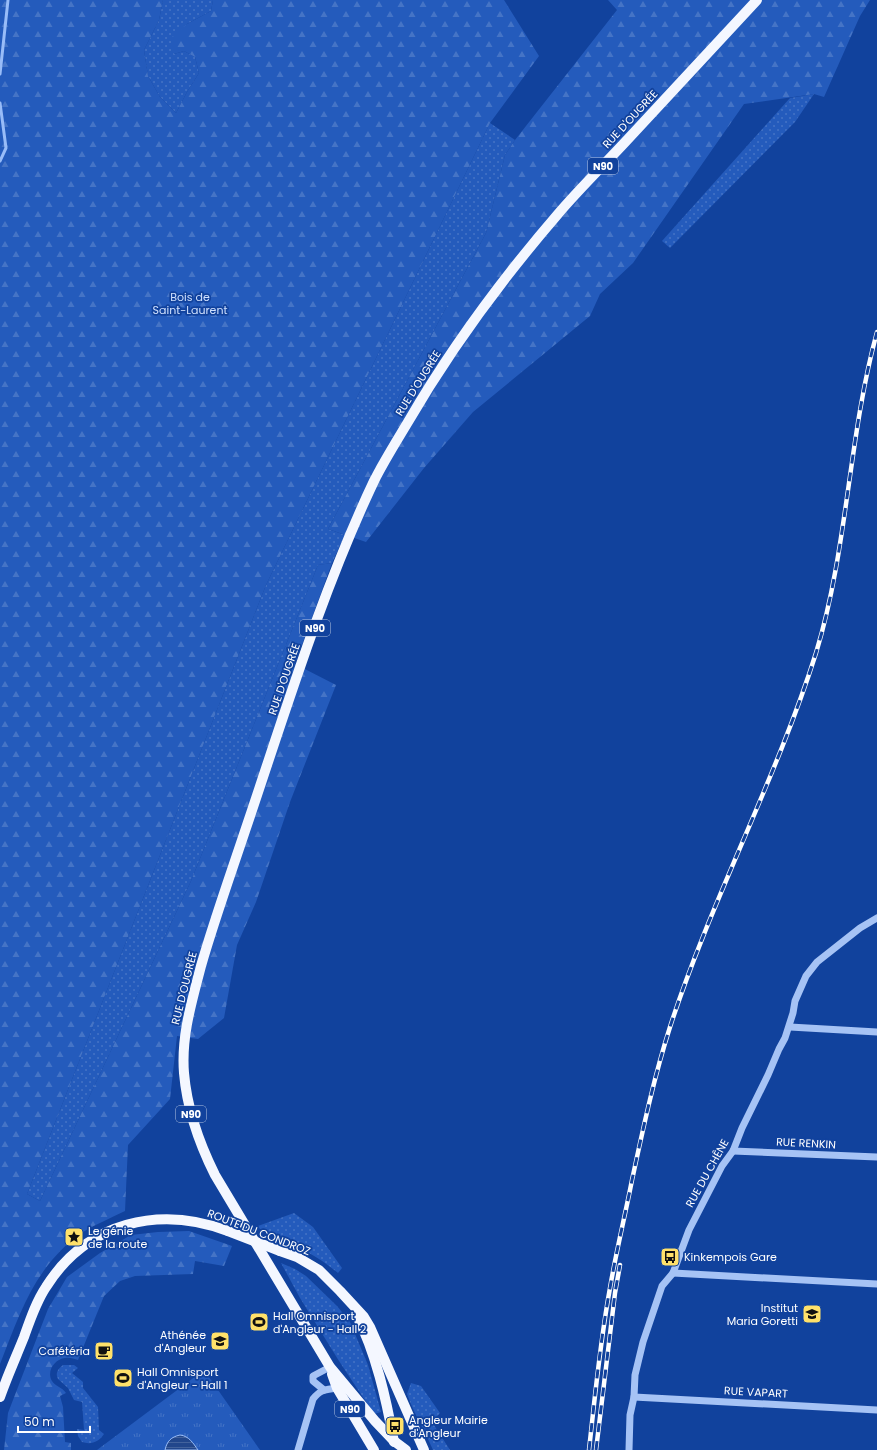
<svg xmlns="http://www.w3.org/2000/svg" width="877" height="1450" font-family="Poppins,sans-serif">
  <style>
    .grass { fill: url(#grass-dots) }
    .forest { fill: url(#forest-firs) }
    .park { fill: url(#park-tufts) }
    .water { fill: url(#water-rules); stroke: #98bcf8 }
    .lines { fill: none; stroke-linecap: round; stroke-linejoin: round }
    .stream { stroke: #98bcf8; stroke-width: 3 }
    .minor { stroke: #a6c3f5; stroke-width: 7 }
    .major { stroke: #f4f7ff; stroke-width: 10 }
    .rail-casing { stroke: #fff; stroke-width: 4.5 }
    .rail { stroke: #11429d; stroke-width: 3; stroke-dasharray: 9; stroke-linecap: butt }
    .major-bridge { stroke: #f4f7ff; stroke-width: 10 }
    .labels { text-anchor: middle; dominant-baseline: central; stroke-width: 3.5; stroke-linejoin: round; paint-order: stroke }
    .shield { fill: #11429d; stroke: #b8c6e2; stroke-width: 1 }
    .shield-label { font-size: 10px; font-weight: bold; fill: #fff }
    .street-label { font-size: 11px; fill: #fff; stroke: #11429d }
    .park-label { font-size: 11px; fill: #cfe0fe; stroke: #11429d }
    .poi-label { font-size: 11px; fill: #fff; stroke: #11429d; text-anchor: start }
  </style>
  <defs>
    <pattern id="grass-dots" width="8" height="8" patternUnits="userSpaceOnUse"><rect width="8" height="8" fill="#245bbc"/><path d="M2 2h.1M6 6h.1" fill="none" stroke="#4574c6" stroke-width="1.8" stroke-linecap="round"/></pattern>
    <pattern id="forest-firs" width="22" height="20" patternUnits="userSpaceOnUse"><rect width="22" height="20" fill="#245bbc"/><path d="M5 1l3.5 6h-7zM16 11l3.5 6h-7z" fill="#4574c6"/></pattern>
    <pattern id="park-tufts" width="24" height="20" patternUnits="userSpaceOnUse"><rect width="24" height="20" fill="#245bbc"/><path d="M3 7l-1-3M5 7V3M7 7l1-3M15 17l-1-3M17 17v-4M19 17l1-3" fill="none" stroke="#4574c6"/></pattern>
    <pattern id="water-rules" width="6" height="5" patternUnits="userSpaceOnUse"><rect width="6" height="5" fill="#22468b"/><path d="M0 2.5h6" fill="none" stroke="#43629c"/></pattern>
  </defs>
  <rect width="100%" height="100%" fill="#11429d"/>
  <g class="grass">
    <path d="M163,0H213L211,11L187,24L174,54L184,51L195,57L199,73L187,92L176,113L160,97L148,76L144,50L159,20Z"/>
    <path d="M814,94L795,122L670,248L662,241L790,98Z"/>
    <path d="M490,123L515,140L505,155L486,233L328,529L345,535L332,563L318,565L191,881L40,1201L27,1194L266,585Z"/>
    <path d="M294,1213L313,1227L342,1268L338,1273C318,1256 297,1246 273,1236V1234L260,1229L258,1226Z"/>
    <path d="M281,1263L295,1269L306,1276L337,1306L350,1322L368,1365L381,1412L374,1414L339,1361L300,1298Z"/>
    <path d="M63,1365H74L78,1368L72,1373L83,1382V1388L98,1407L99,1430L104,1434C99,1442 91,1445 82,1442L78,1436L77,1429L84,1430L82,1402L74,1400L68,1388L58,1379C55,1373 58,1369 63,1365Z"/>
    <path d="M411,1383L421,1386L440,1413L432,1422L450,1450H433C425,1431 414,1414 407,1394Z"/>
  </g>
  <g class="forest">
    <path d="M0,0H163L159,20L144,50L148,76L160,97L176,113L187,92L199,73L195,57L184,51L174,54L171,38L187,24L211,11L213,0H504L539,56L490,123L266,585L27,1194L40,1201L191,881L318,565L332,563L295,664L336,685L290,802L256,902L237,945L224,1018L198,1039L177,1036L170,1099L128,1145L125,1211C111,1218 96,1224 83,1232C35,1265 20,1313 0,1364Z"/>
    <path d="M608,0H870L860,16L824,97L814,94L744,104L633,263L600,294L590,316L473,412L424,468L366,542L328,529L486,233L505,155L515,140L617,10Z"/>
    <path d="M189,1231L232,1246L224,1266L195,1261L193,1274L135,1276L120,1281L104,1296L78,1360C74,1359 70,1357 65,1358C55,1359 46,1371 52,1381C55,1386 62,1387 66,1393L60,1396L63,1407L65,1442L71,1443V1450H4L8,1413L48,1309L67,1277L100,1253L131,1235L158,1232Z"/>
  </g>
  <path class="park" d="M204,1370L260,1450H97Z"/>
  <path class="water" d="M180,1435C189,1436 193,1443 198,1450H165C167,1441 171,1437 180,1435Z"/>
  <g class="lines">
    <g class="stream">
      <path d="M0,74L8,0"/>
      <path d="M0,103L6,148L0,161"/>
    </g>
    <g class="minor">
      <path d="M790,1027L877,1032"/>
      <path d="M733,1151L877,1157"/>
      <path d="M673,1273L877,1284"/>
      <path d="M324,1390L313,1381V1376L330,1367"/>
      <path d="M634,1397L877,1410"/>
      <path d="M298,1450L313,1399C321,1389 325,1390 337,1388"/>
      <path d="M629,1450L630,1415L634,1397L635,1375L643,1342L662,1286L673,1273L689,1230L722,1166L733,1151L742,1128L768,1075L779,1049L785,1038L793,1013L795,1001L806,976L817,962L836,947L860,928L877,918"/>
    </g>
    <g class="major">
      <path d="M280,1251L297,1257L319,1270L340,1291L364,1317L370,1327L424,1450"/>
      <path d="M356,1314C376,1353 386,1398 394,1442"/>
      <path d="M332,1374L337,1388L374,1450"/>
      <path d="M0,1397C7,1377 16,1357 24,1337C30,1320 36,1302 46,1287C87,1222 159,1205 228,1231"/>
      <path d="M406,1450L394,1441L375,1421L330,1367L215,1175C199,1143 187,1109 184,1073C181,1036 192,1001 201,966C214,921 230,876 245,831C285,713 321,593 374,481C384,461 396,442 408,422C451,348 502,279 558,214C580,188 605,164 628,139C671,93 714,46 757,0"/>
    </g>
    <g class="rail-casing">
      <g id="rail">
        <path d="M589,1450C595,1396 600,1342 610,1288C616,1252 625,1216 632,1180C643,1129 654,1077 670,1027C711,900 776,780 816,653C848,548 848,438 877,332"/>
        <path d="M596,1450L615,1293L620,1265"/>
      </g>
    </g>
    <use href="#rail" class="rail"/>
    <path class="major-bridge" d="M228,1231L280,1251"/>
  </g>
  <defs>
    <g id="sight-square" transform="scale(1)"><rect x="-9" y="-9" width="18" height="18" rx="4" fill="#ffe16a" stroke="#11429d"/><path d="M0-6L1.8-2.2L6-1.7L2.9 1.2L3.7 5.4L0 3.3L-3.7 5.4L-2.9 1.2L-6-1.7L-1.8-2.2Z" fill="#111"/></g>
    <g id="bus-square" transform="scale(1)"><rect x="-9" y="-9" width="18" height="18" rx="4" fill="#ffe16a" stroke="#11429d"/><path d="M-5-6H5V4H4V6H2V4H-2V6H-4V4H-5ZM-3.5-4V0h7V-4ZM-3.5 1.2v1.5H-2V1.2ZM2 1.2v1.5H3.5V1.2Z" fill="#111"/></g>
    <g id="school-square" transform="scale(1)"><rect x="-9" y="-9" width="18" height="18" rx="4" fill="#ffe16a" stroke="#11429d"/><path d="M0-5L7-2L0 1L-7-2ZM-4 1L0 2.5L4 1V4Q0 6-4 4Z" fill="#111"/></g>
    <g id="stadium-square" transform="scale(1)"><rect x="-9" y="-9" width="18" height="18" rx="4" fill="#ffe16a" stroke="#11429d"/><path d="M0-5a6.5 5 0 1 0 0 10a6.5 5 0 1 0 0-10ZM-3.5-1.8h7v3.6h-7Z" fill="#111"/></g>
    <g id="cafe-square" transform="scale(1)"><rect x="-9" y="-9" width="18" height="18" rx="4" fill="#ffe16a" stroke="#11429d"/><path d="M-5.5-4.5H6V0H3Q3 3.5 0 3.5H-2.5Q-5.5 3.5-5.5 0ZM3-3.2v2h1.7v-2ZM-6 4.5H4V6H-6Z" fill="#111"/></g>
  </defs>
  <g fill-rule="evenodd">
    <use href="#sight-square" x="74" y="1237"/>
    <use href="#bus-square" x="670" y="1257"/>
    <use href="#school-square" x="812" y="1314"/>
    <use href="#stadium-square" x="259" y="1322"/>
    <use href="#school-square" x="220" y="1341"/>
    <use href="#cafe-square" x="104" y="1351"/>
    <use href="#stadium-square" x="123" y="1378"/>
    <use href="#bus-square" x="395" y="1426"/>
  </g>
  <g class="labels">
    <g class="shield">
      <rect x="588" y="158" width="30" height="16" rx="3"/>
      <rect x="300" y="620" width="30" height="16" rx="3"/>
      <rect x="176" y="1106" width="30" height="16" rx="3"/>
      <rect x="335" y="1401" width="30" height="16" rx="3"/>
    </g>
    <g class="shield-label">
      <text x="603" y="166">N90</text>
      <text x="315" y="628">N90</text>
      <text x="191" y="1114">N90</text>
      <text x="350" y="1409">N90</text>
    </g>
    <g class="street-label">
      <text transform="translate(630 119) rotate(-47)">RUE D'OUGRÉE</text>
      <text transform="translate(418 383) rotate(-58)">RUE D'OUGRÉE</text>
      <text transform="translate(284 679) rotate(-71)">RUE D'OUGRÉE</text>
      <text transform="translate(184 988) rotate(-76)">RUE D'OUGRÉE</text>
      <text transform="translate(806 1143) rotate(3)">RUE RENKIN</text>
      <text transform="translate(707 1173) rotate(-61)">RUE DU CHÊNE</text>
      <text transform="translate(259 1232) rotate(21)">ROUTE DU CONDROZ</text>
      <text transform="translate(756 1392) rotate(3)">RUE VAPART</text>
    </g>
    <g class="park-label">
      <text x="190" y="297">Bois de<tspan x="190" dy="13">Saint-Laurent</tspan></text>
    </g>
    <g class="poi-label">
      <text x="88" y="1231">Le génie<tspan x="88" dy="13">de la route</tspan></text>
      <text x="684" y="1257">Kinkempois Gare</text>
      <text x="798" y="1308" text-anchor="end">Institut<tspan x="798" dy="13">Maria Goretti</tspan></text>
      <text x="273" y="1316">Hall Omnisport<tspan x="273" dy="13">d'Angleur - Hall 2</tspan></text>
      <text x="206" y="1335" text-anchor="end">Athénée<tspan x="206" dy="13">d'Angleur</tspan></text>
      <text x="90" y="1351" text-anchor="end">Cafétéria</text>
      <text x="137" y="1372">Hall Omnisport<tspan x="137" dy="13">d'Angleur - Hall 1</tspan></text>
      <text x="409" y="1420">Angleur Mairie<tspan x="409" dy="13">d'Angleur</tspan></text>
    </g>
  </g>
  <path d="M18 1426v6h72v-6" fill="none" stroke="#ffffff" stroke-width="2"/>
  <text x="24" y="1426" font-size="12" fill="#ffffff" stroke="#11429d" stroke-width="3" paint-order="stroke">50 m</text>
</svg>
